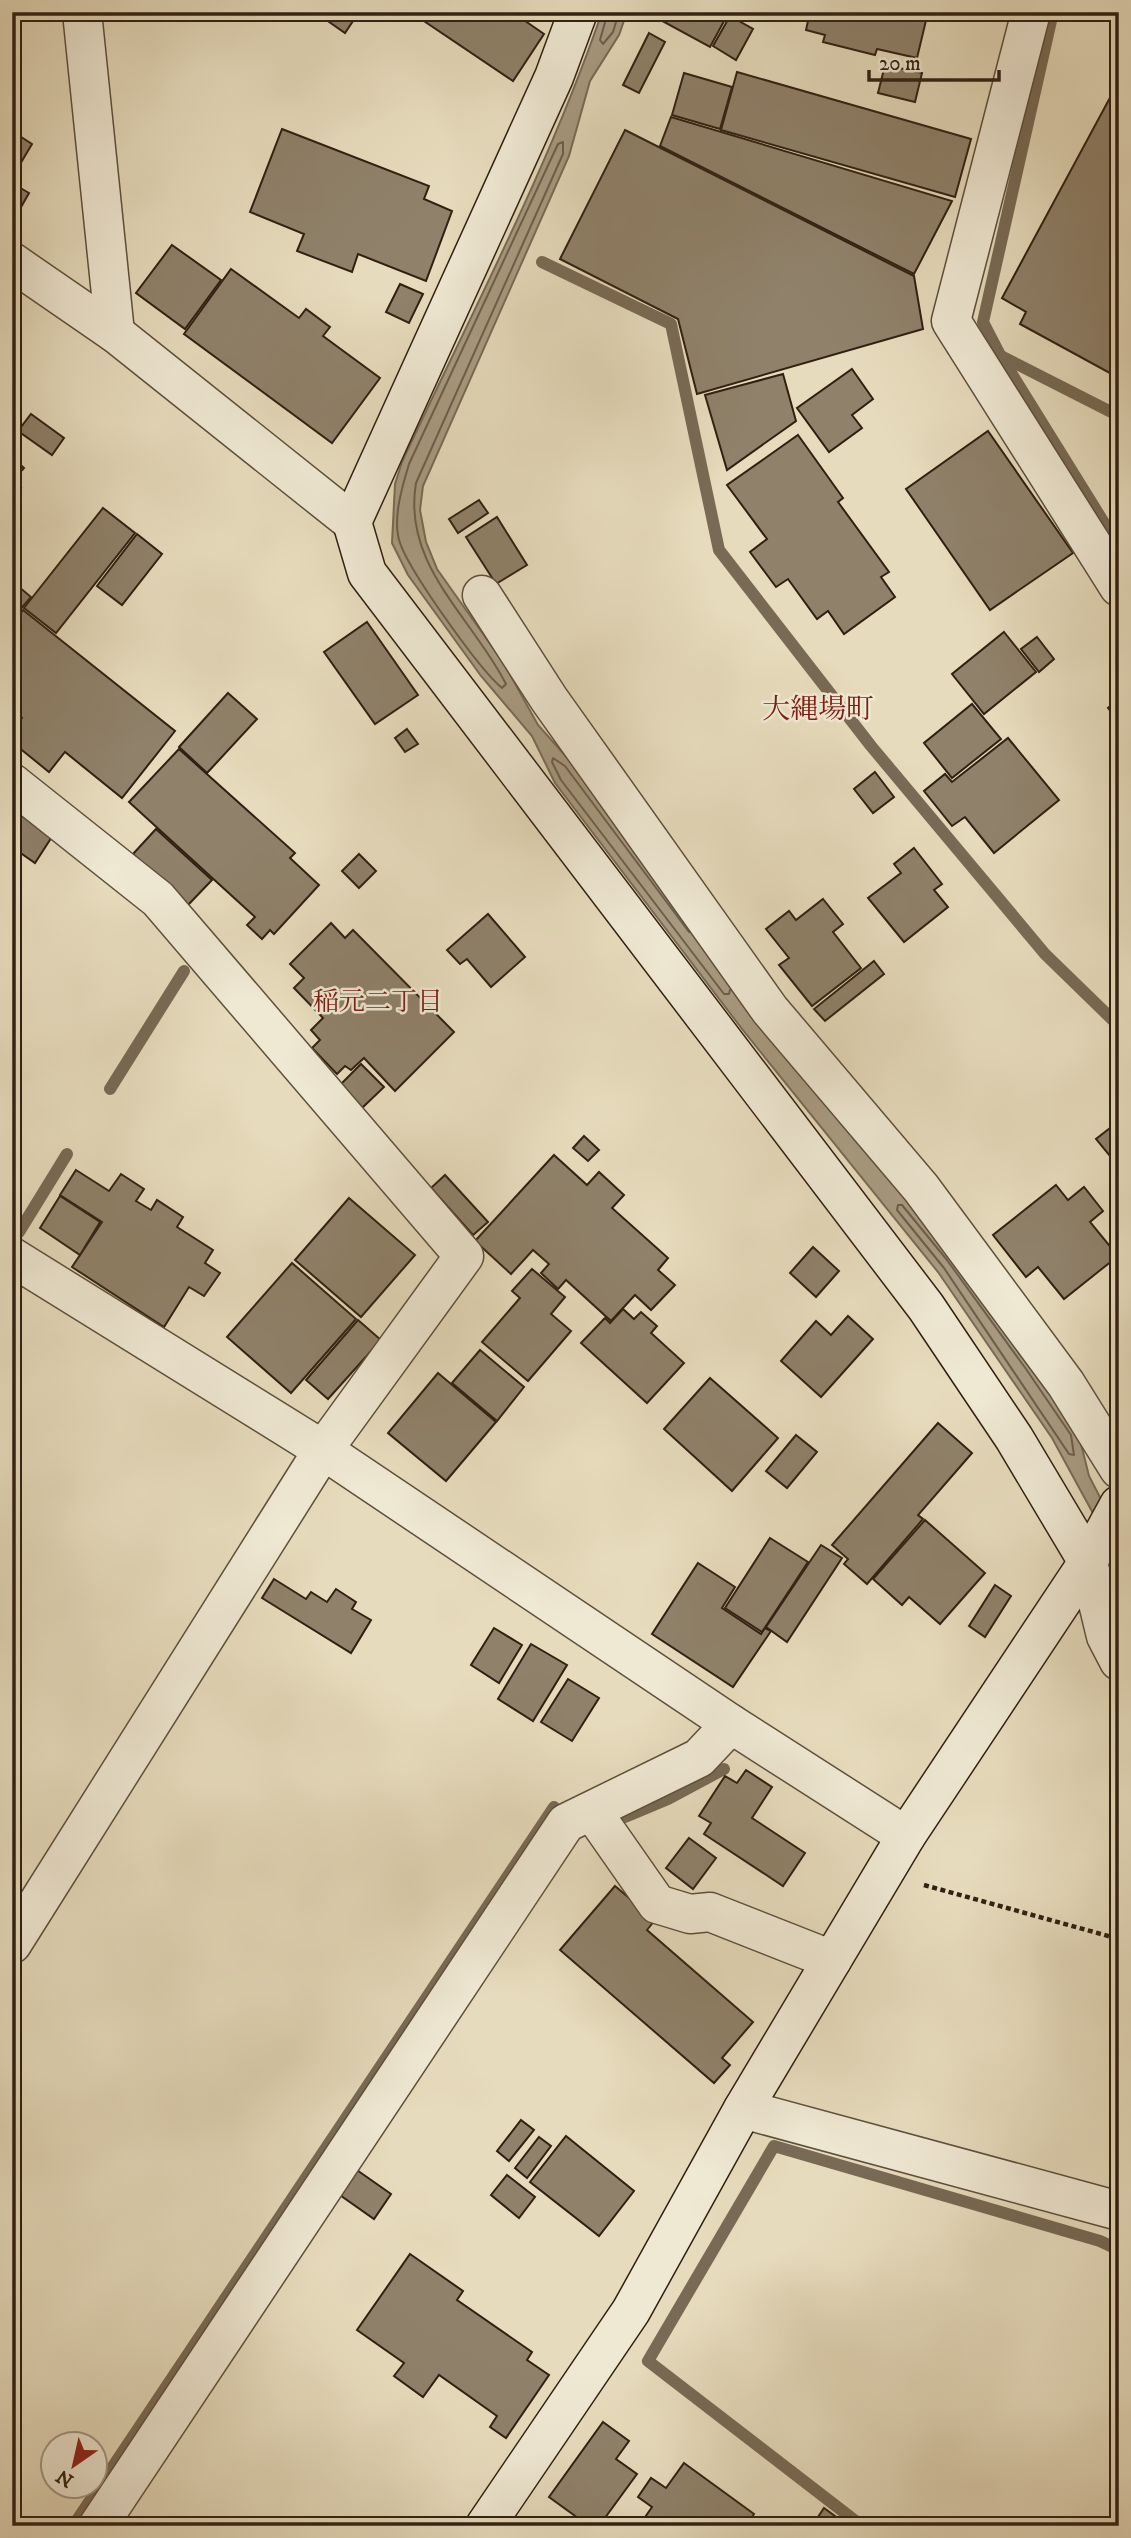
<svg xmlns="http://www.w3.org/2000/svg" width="1131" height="2538" font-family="'IM FELL DW Pica','Noto Serif JP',serif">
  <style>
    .water { fill: #a89b82; stroke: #786a55; stroke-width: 2 }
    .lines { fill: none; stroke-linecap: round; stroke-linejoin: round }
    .shore { stroke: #6c5e4a; stroke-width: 2 }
    .stream { stroke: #786a55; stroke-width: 12 }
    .building { fill: #8f816a; stroke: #312012; stroke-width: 2 }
    .street-casing { stroke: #5e4f3c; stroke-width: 41 }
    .secondary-casing { stroke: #312012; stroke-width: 41 }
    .path { stroke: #312012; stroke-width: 4.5; stroke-dasharray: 5 3.5; stroke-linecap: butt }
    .street { stroke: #efe8d3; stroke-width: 38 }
    .secondary { stroke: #efe8d3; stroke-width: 38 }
    .labels { text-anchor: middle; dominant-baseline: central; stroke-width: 5; stroke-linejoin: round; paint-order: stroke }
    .neighbourhood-label { font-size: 26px; fill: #7a1f14; stroke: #efe8d3 }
    .quarter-label { font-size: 28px; fill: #7a1f14; stroke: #efe8d3 }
  </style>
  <rect width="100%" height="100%" fill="#e6dbbc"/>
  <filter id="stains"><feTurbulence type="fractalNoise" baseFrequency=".00286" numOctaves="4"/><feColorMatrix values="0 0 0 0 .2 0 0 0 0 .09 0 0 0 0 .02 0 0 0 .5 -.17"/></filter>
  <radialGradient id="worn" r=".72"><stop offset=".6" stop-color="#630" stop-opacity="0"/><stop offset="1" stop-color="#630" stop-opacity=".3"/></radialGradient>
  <path class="water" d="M602,12H627L619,35L590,81L569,156L423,486L420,510L426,542L437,569L503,662L538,725L570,761L952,1255L1078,1432L1089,1476L1119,1534V1561L1052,1438L938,1272L742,1029L555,783L532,736L481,676L408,575L392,543L395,484L402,462C471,314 549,167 602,12Z"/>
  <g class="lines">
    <g class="shore">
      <path d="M608,12L600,40L603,44L613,32L619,12"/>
      <path d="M563,142V154L416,483C402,565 472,617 506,684L502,688C479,669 410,572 400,543C392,520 402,487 409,464L558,144Z"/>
      <path d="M689,932L565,766L553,758L552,762L561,780L724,994H729L730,990"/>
      <path d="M898,1205H902L947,1260L1026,1369L1071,1435L1074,1455L1069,1454L944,1268L897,1210Z"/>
    </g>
    <g class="stream">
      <path d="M1053,12L983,322L1000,355L1119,547"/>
      <path d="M542,262L671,324L719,550L871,746L1045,954L1119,1026"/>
      <path d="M1001,356L1119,416"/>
      <path d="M110,1089L184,971"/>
      <path d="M19,1232L67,1154"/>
      <path d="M625,1817L668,1799L724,1769"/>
      <path d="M73,2526L554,1807"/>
      <path d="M862,2526L648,2361L774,2146L1100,2241L1119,2250"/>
    </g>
  </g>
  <g class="building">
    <path d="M315,12H359L345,33Z"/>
    <path d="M417,12H520L518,16L544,34L513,81L415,15Z"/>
    <path d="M657,12H729L710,47L655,17Z"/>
    <path d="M810,12H928L917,58L877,49L875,55L823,42L825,35L806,30Z"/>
    <path d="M730,16L753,29L736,60L713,46Z"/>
    <path d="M649,33L665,42L639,93L623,85Z"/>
    <path d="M885,65L922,73L915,102L878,93Z"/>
    <path d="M737,72L971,139L955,197L721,130Z"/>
    <path d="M684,73L732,87L720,129L672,115Z"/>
    <path d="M1119,81V378L1020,324L1026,312L1002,298Z"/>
    <path d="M671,117L952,201L914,274L660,146Z"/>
    <path d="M282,129L429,186L424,199L452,211L426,281L358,254L352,272L297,251L304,234L250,212Z"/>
    <path d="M625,130L914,276L923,329L697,394L678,319L560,259Z"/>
    <path d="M12,131L32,144L16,171L12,168Z"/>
    <path d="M12,183L29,193L12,223Z"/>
    <path d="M172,245L221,280L185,329L136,293Z"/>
    <path d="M231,269L299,318L306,309L330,327L323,336L380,378L332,443L184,334Z"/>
    <path d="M400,284L423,294L409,323L386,312Z"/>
    <path d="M852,369L873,399L852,415L862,428L829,452L797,408Z"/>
    <path d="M783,374L796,421L727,470L705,395Z"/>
    <path d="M31,414L64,438L52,455L18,431Z"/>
    <path d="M988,431L1073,553L990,610L906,489Z"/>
    <path d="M798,435L843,498L838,502L889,572L881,577L895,597L844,634L828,611L817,619L788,579L776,587L750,552L767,539L727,485Z"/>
    <path d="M12,457L24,468L12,481L21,488L12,498Z"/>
    <path d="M479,500L488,513L458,533L449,519Z"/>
    <path d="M103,508L135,533L56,633L24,608Z"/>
    <path d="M497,517L527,565L496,584L466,537Z"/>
    <path d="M137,534L162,554L122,605L97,586Z"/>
    <path d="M12,581L31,597L12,619Z"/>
    <path d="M23,610L175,731L122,798L65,752L49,772L12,742V730L22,718L12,710V623Z"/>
    <path d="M367,622L418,695L375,724L324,652Z"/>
    <path d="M1004,632L1036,672L984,714L952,674Z"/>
    <path d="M1037,637L1054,659L1039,672L1021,649Z"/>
    <path d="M228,693L257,719L207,773L179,747Z"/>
    <path d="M1119,699V722L1108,708Z"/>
    <path d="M972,704L1001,739L952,778L924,743Z"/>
    <path d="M407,729L418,744L405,752L395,738Z"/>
    <path d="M1008,738L1059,800L994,853L965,817L952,826L924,791L945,774L952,782Z"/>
    <path d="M179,749L295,853L290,858L319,885L274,934L270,930L262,939L247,925L255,917L129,802Z"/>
    <path d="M875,772L894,797L873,813L854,789Z"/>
    <path d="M12,804L55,832L35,863L12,847Z"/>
    <path d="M156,829L212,880L188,905L133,854Z"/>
    <path d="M914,848L942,884L934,890L948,907L904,942L868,898L901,873L894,864Z"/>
    <path d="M359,854L376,871L359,888L342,871Z"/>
    <path d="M823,899L843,924L833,932L861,968L812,1006L779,965L789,958L766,929L789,911L796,920Z"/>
    <path d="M488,914L525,957L491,987L467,959L460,964L447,950Z"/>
    <path d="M331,923L345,938L353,930L454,1032L395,1091L364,1058L351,1070L345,1066L337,1074L312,1048L320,1040L311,1030L323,1018L294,988L304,978L290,964Z"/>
    <path d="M874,961L884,974L825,1021L814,1009Z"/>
    <path d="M361,1064L384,1087L362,1108L340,1085Z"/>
    <path d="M1119,1121V1167L1096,1139Z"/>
    <path d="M584,1136L599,1150L588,1161L573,1148Z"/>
    <path d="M554,1155L587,1185L599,1172L624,1195L612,1208L668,1258L658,1270L675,1285L651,1310L635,1295L611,1321L566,1280L558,1289L541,1273L549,1264L533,1250L511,1274L475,1241Z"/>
    <path d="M76,1170L109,1191L121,1174L144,1189L136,1201L151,1210L157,1200L183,1217L177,1227L213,1250L205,1263L220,1273L204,1296L189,1287L164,1327L72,1267L102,1222L60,1195Z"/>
    <path d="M445,1175L488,1222L473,1235L431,1188Z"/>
    <path d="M1056,1185L1068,1200L1084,1187L1103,1211L1090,1222L1118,1256L1064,1299L1038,1267L1026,1277L993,1235Z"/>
    <path d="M60,1196L100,1222L80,1255L40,1228Z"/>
    <path d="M349,1198L415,1255L361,1317L295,1260Z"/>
    <path d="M813,1247L839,1271L816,1297L790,1273Z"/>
    <path d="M292,1263L356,1319L291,1393L227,1337Z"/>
    <path d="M532,1269L565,1297L551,1314L571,1331L528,1381L482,1342L520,1298L512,1291Z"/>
    <path d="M623,1309L634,1319L641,1312L657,1326L651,1333L684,1363L647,1403L581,1343L605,1318L610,1323Z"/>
    <path d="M848,1316L873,1339L821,1397L781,1361L816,1321L831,1335Z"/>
    <path d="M358,1320L381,1340L328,1399L306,1380Z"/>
    <path d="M480,1350L524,1387L497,1421L452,1383Z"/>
    <path d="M438,1373L496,1422L446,1481L388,1433Z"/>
    <path d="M710,1378L778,1438L732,1491L664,1429Z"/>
    <path d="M938,1423L972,1453L918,1515L923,1519L867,1584L844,1564L848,1559L832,1545Z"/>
    <path d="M796,1435L817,1452L787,1488L766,1471Z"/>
    <path d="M925,1520L985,1573L940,1624L909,1597L902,1605L873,1579Z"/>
    <path d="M770,1538L808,1562L762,1632L725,1608Z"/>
    <path d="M821,1545L842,1558L787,1642L766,1627Z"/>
    <path d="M698,1563L735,1587L722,1608L761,1634L765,1628L771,1631L733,1687L652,1634Z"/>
    <path d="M274,1579L306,1599L311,1592L327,1602L336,1589L356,1602L352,1609L371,1620L351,1653L262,1598Z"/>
    <path d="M995,1585L1011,1596L985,1637L969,1626Z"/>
    <path d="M494,1628L522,1645L499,1683L471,1665Z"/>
    <path d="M531,1644L567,1665L533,1721L498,1699Z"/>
    <path d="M568,1679L599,1698L572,1741L541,1722Z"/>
    <path d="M746,1770L772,1787L752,1818L805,1853L783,1886L704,1834L711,1823L699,1816L725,1776L737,1783Z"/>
    <path d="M689,1838L716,1858L693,1889L666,1868Z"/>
    <path d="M615,1886L655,1920L647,1930L753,2022L722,2058L730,2065L714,2083L560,1950Z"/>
    <path d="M521,2120L534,2130L509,2161L497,2151Z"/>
    <path d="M566,2136L634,2191L599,2236L530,2182Z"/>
    <path d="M539,2137L551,2146L527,2178L515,2168Z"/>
    <path d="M354,2168L391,2194L374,2219L337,2193Z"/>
    <path d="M507,2175L535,2197L519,2218L491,2195Z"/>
    <path d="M410,2254L463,2291L457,2300L532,2352L527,2360L549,2375L506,2438L490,2427L497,2416L439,2375L423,2397L394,2376L404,2363L357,2330Z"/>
    <path d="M603,2422L629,2441L616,2459L637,2474L599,2526H589L549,2497Z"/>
    <path d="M684,2463L754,2514L746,2526H639L652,2507L638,2497L651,2478L666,2488Z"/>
    <path d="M824,2508L839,2519L834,2526H812Z"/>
  </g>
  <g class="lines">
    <g class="street-casing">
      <g id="street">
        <path d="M82,12L115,333"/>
        <path d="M1031,12L951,321L1119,587"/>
        <path d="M12,262L115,333L352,522"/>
        <path d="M482,595L549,699L770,1010L921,1188L1066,1384L1119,1469"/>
        <path d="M12,783L158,899L464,1256L323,1450L12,1944"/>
        <path d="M12,1257L323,1450L731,1724L906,1836"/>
        <path d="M1088,1562L1106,1636L1119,1661"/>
        <path d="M592,1811L657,1904L690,1914L710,1912L832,1960"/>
        <path d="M743,2109L1119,2211"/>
        <path d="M98,2526L566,1823L699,1758L731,1724"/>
      </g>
    </g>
    <g class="secondary-casing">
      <g id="secondary">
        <path d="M578,12L554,77L352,522L367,573L926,1307L1014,1438L1088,1562"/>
        <path d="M485,2526L631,2311L743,2109L906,1836L1088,1562L1119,1505"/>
      </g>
    </g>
    <path class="path" d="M924,1885L1119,1939"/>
    <use href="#street" class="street"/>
    <use href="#secondary" class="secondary"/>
  </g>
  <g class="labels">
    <g class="neighbourhood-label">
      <text x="378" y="1002">稲元二丁目</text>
    </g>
    <g class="quarter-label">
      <text x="818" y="709">大縄場町</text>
    </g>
  </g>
  <rect width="1131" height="2538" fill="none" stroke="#e6dbbc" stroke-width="42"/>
  <rect x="14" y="14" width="1103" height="2510" fill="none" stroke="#312012" stroke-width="3.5"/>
  <rect x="21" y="21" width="1089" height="2496" fill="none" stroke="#312012" stroke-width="2"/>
  <g transform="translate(74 2465) rotate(214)"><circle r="33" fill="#efe8d3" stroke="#a39886" stroke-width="2"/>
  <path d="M0-5L12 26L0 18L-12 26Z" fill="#8f2418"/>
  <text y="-10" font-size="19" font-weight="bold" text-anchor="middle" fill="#312012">N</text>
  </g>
  <path d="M869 70v10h130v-10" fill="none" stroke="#312012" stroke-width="3.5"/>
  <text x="879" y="70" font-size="21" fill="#312012" stroke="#efe8d3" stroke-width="5" paint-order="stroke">20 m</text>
  <rect width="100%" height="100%" filter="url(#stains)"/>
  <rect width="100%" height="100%" fill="url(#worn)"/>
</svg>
